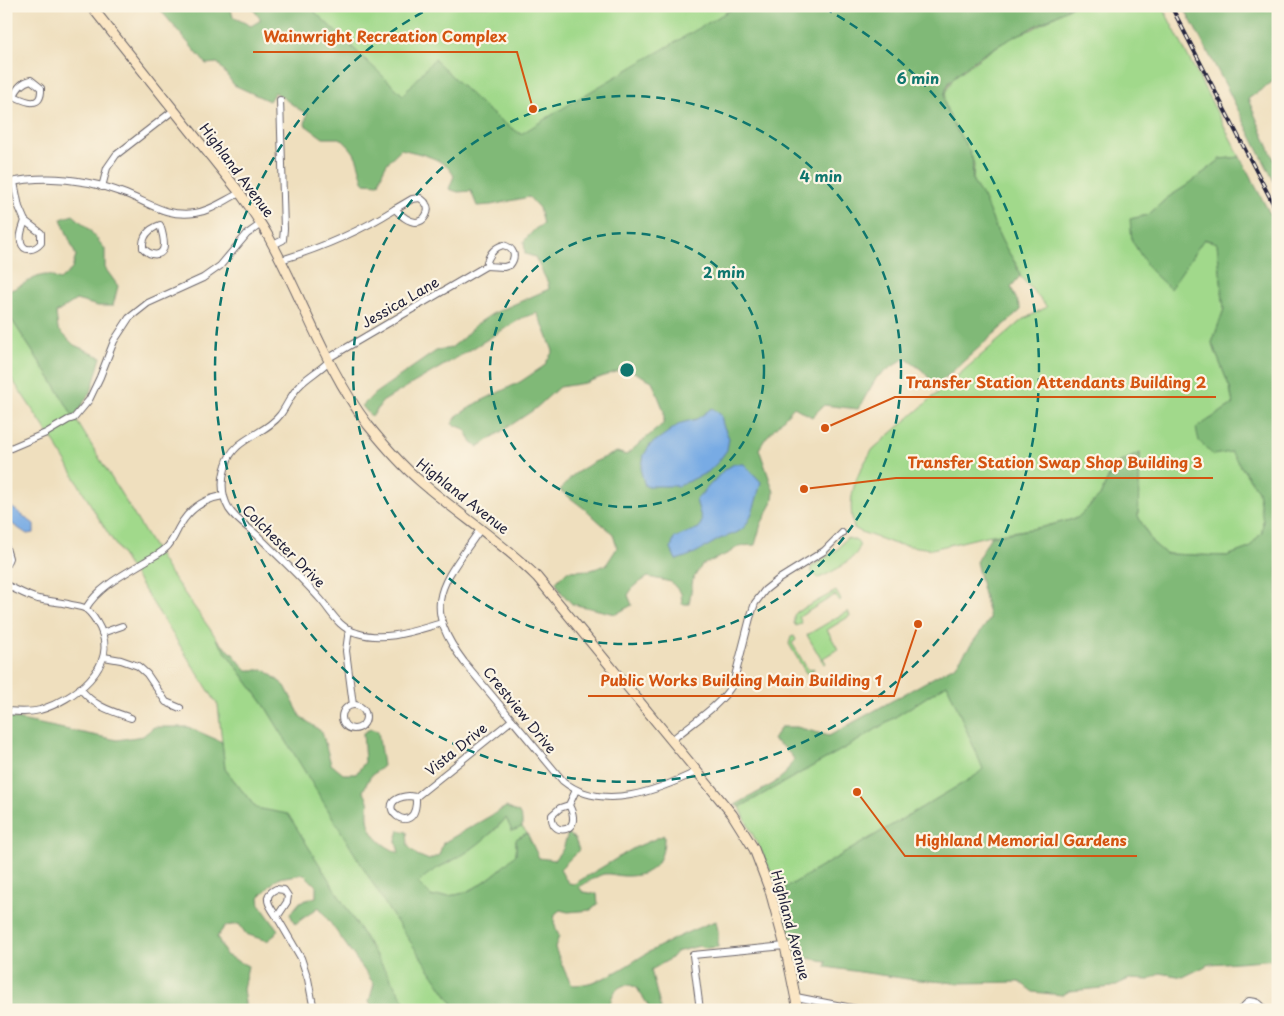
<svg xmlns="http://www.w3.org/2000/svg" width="1284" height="1016" font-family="'Playpen Sans',sans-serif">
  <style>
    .green { fill: #a1d98b; stroke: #627e63 }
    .forest { fill: #80b977; stroke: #516e59 }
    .water { fill: #78abe4; stroke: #4d6690 }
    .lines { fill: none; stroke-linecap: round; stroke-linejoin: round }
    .street-casing { stroke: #6a6469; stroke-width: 8 }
    .secondary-casing { stroke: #6a6469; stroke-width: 11 }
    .street { stroke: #fff; stroke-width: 6 }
    .secondary { stroke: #fbe6c4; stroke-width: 9 }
    .rail-casing { stroke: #22223b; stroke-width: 4 }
    .rail { stroke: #fcf5e5; stroke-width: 2; stroke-dasharray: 5.5; stroke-linecap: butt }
    .ring { fill: none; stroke: #0f766e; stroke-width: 2.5; stroke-dasharray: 9 6 }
    .labels { text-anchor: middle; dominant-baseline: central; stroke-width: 4.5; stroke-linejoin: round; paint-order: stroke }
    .street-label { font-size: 14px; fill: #22223b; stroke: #fcf5e5 }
    .centre { fill: #0f766e; stroke: #fcf5e5; stroke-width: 2.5 }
    .ring-label { font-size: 15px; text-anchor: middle; font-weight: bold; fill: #0f766e; stroke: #fcf5e5; stroke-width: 4.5; stroke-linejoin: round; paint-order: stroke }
    .leader { fill: none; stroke: #d45411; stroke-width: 2 }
    .callout-dot { fill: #d45411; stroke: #fcf5e5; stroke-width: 2 }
    .callout-label { font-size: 15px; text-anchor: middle; font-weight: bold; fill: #d45411; stroke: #fcf5e5; stroke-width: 4.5; stroke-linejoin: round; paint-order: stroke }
  </style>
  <rect width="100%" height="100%" fill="#fcf5e5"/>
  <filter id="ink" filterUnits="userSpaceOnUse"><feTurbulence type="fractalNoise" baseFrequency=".02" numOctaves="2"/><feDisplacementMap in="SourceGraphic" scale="10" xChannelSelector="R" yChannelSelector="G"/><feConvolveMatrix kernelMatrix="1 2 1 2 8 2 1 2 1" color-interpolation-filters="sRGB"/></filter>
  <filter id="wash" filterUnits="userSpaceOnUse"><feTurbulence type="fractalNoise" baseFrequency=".0096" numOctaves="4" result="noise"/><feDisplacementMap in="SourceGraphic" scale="20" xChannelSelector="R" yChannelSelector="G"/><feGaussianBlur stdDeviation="1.12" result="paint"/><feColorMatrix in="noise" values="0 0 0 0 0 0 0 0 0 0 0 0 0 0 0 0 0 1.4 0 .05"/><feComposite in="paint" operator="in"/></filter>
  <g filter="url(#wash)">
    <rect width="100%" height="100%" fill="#efdfbe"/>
    <g class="green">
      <path d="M299,6H782L680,95L488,202Z"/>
      <path d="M1072,6H1162L1240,157L1221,159L1186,186L1167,198L1148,215L1130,219L1217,243L1224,309L1212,343L1230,388L1233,404L1222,411L1231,452L1258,491L1263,521L1262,532L1249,548L1227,556L1166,554L1152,542L1138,516L1140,453L1114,465L1100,496L1077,518L1043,527L986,536L932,549L895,544L861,532L854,528C846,496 856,475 873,449L1022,320L1047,307L1020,276L1018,267L1002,242L982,196L973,182L974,164L971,155L951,120L944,102L946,91L954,77L984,55L1012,37L1033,29Z"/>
      <path d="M6,311L56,387L167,569L265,706L345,836L457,1010H410L288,815L256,808L225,769L218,705L99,519L56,445L6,370Z"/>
      <path d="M846,538C884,543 830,575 818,578L811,571V567L838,549Z"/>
      <path d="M836,591L841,600L839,601L835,595L799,617L802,623L796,626L794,623V615L797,612Z"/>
      <path d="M848,611L850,616L827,630L838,649L823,658L826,663L824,664L807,635Z"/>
      <path d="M794,636L796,640L792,643L808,670L814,668L812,673H806L789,644L791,637Z"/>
      <path d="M947,684L984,769L975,776L777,893C770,860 752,838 740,807L859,740Z"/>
      <path d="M506,818L512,830L522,827L527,833L516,839V854C502,869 476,892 455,895C448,896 439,896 432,897L417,883L429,872L452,861L471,849L494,831Z"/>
    </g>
    <g class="forest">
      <path d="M157,6H186L200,11L204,6H230L233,17L251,26L261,20L251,6H315V12L403,95L434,59C462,85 488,115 521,134L581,97L737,6H1072C1033,30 988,45 955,76C928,101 961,131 971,155C975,164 971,172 973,181C975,186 980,192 983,197C990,212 995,228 1003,243C1009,254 1017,263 1020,276L1011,287L1021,310L936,386L922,370L905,358L877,377L858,409L824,405L812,417L794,407L765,439L759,449L774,492L772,504L761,524L755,545L739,546L729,553L702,565L693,579L689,604H682L681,593L671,582L648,577L634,586L628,595L632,605L616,614L572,604L561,592L556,582L567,571L591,570L606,565L617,548L613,534L586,510L560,490L573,475L592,463L617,452L626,455L664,423V411L652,381L626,368L585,383L559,387L535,409L478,447L472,443L465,429L452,424L458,415L479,402L520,382L544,366L553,351L545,330L537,313L522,318L470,350L410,385L382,402L372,417L362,406L374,394L436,351L451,348L463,338L474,326L492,314L549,289L548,283L535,257L525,254L524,241L535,229L543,224L539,208L529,197L491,205L477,206L471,191L458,192L449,189L454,176C444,157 420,154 401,149C388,161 383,166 379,184L364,183C356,160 360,155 340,138H323L305,125L307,113L300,110L275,92L269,101L234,85L218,63L206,64Z"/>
      <path d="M1183,6H1278V78L1248,99L1278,169V189L1226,86Z"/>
      <path d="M1240,157L1278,229V959L1210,964L1183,977L1160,973L1149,980L1129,979L1112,987L1070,991L1062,995L1033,992L1020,982L956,983L908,979L826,967V961L793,956L784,915L777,893L975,776L983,769L947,684L859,740L740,807L735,805L773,784L785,774L794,759L786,749L773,740L781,727H797L829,736L956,665L990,619L976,562L991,536L1043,527L1077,518L1100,496L1114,465L1140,453L1138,516L1152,542L1166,554L1227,556L1249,548L1262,532L1263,521L1258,491L1231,452L1213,455L1199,441L1196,428L1233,404L1230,388L1212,343L1224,309L1217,243L1204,239L1170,289L1150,270L1132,241L1130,219L1148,215L1167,198L1186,186L1221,159Z"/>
      <path d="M73,215L88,228L105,249V268L118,286L113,306H98L76,300L56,313L58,329L74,345L101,357L92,389L74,418L56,387L6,311V283L11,290C22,286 37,274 48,275C52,276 56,279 60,280L72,269L76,256L61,219Z"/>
      <path d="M216,639L233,654L246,670H265L285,686L301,717L322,732L331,764L343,774H356L365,762L363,733L370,729L378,731L383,766L370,777L363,791C372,806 367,802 368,818C370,836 383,846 399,853L396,841L399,830L407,832L408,846L417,855L429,860L439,855L443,843L506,807L519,813L522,820V827L512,831L506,818C495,830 483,841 470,850C452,863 433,867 418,883L432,897C439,896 448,896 455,895C476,892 502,869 516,854V839L527,833L539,858L554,860L563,849L568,833L575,839L579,850L560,869L564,877L569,883L574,884L634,848L664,835C665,862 652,877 624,876C618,876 610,873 604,874C598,875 585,884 579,887L583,892L597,894L598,904L591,910L568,912L560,910L555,914L554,923L559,936L555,948L566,974L572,985C602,985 625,966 649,952C671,940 693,929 716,921L718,931V947L706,948L699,946L676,952L670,959L651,970L661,1010H650C647,1001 641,996 637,988C636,987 630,985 629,985C616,984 608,999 611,1010H457L390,912L265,706Z"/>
      <path d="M6,717L117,740L143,736L154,727H188L222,742L225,769L256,808L288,814L410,1010H401L398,1004L374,1010L369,1002L374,984L319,907L295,924L290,914L300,902L316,897V886L304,874L278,878L259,897L260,905L278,930L276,934L267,941L246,934L239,924L225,926L217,937L226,955L248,966L243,989L246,1010H6Z"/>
    </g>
    <g class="water">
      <path d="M712,408L721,415L723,425L729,438L727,450L718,462L708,472L679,486H645L641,472L644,455L650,445L681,423L697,419Z"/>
      <path d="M734,464H744L761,482C757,496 754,514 745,526C738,535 727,535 718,540C704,548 692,556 676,560L671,549L674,538L699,528L702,521L696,500L723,471Z"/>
      <path d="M6,503L34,524V533L27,534L6,520Z"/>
    </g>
  </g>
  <g filter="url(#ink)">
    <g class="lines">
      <g class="street-casing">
        <g id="street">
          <path d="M31,80L41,88C42,109 26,102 14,96C17,88 22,82 31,80Z"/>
          <path d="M14,182L19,207L25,221"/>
          <path d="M6,183C48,174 87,179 126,194C151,204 167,217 195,213C211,211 225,200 240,193"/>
          <path d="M102,187L107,168L116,155L174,110"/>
          <path d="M420,198C422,200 425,201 426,204C431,211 424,222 416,222C407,222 400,214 395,209L412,199Z"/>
          <path d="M25,221L41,233V243C35,250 24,253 21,242C19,235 23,227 25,221Z"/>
          <path d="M160,225C162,231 164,238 164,245C163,258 150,256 143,248C142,236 149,229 160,225Z"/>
          <path d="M273,245L283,240L284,229L280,100"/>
          <path d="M503,245C514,248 517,256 510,265L504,267L486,266C488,256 493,248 503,245Z"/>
          <path d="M281,260C321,248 359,232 395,209"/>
          <path d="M327,359L486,266"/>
          <path d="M328,362C319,371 307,377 299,386C291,394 287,406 280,415C265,435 233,438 226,465C221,480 221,495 229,509C236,520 248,527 257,535C278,556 302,578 321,600C332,613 339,628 357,633C385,642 414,631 442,623"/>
          <path d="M6,450L46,433L68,420L74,418L89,400L100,377L114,341L129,318L148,303L203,278L220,266L247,234L261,224"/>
          <path d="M481,528C445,582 418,601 464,662L563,781C602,813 659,790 698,771"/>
          <path d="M6,548L9,558L6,565"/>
          <path d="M6,585C17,590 27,596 38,599C48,601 58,602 68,604C74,606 82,606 86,609C92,614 97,622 100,628C119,667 73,700 40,710C29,713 18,712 6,711"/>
          <path d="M86,608C100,585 127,573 149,559C155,556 161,553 166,548C171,544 175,535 178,529C188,510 202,499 223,496"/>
          <path d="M349,629L346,651L353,705"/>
          <path d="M102,633L122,626"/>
          <path d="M104,657L121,660L138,666L147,674L166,702L180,708"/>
          <path d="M80,688C93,706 111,711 131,718"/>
          <circle cx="354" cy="717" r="12"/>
          <path d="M672,740C693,722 718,708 733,684L750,618L755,603L765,590L779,579L824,551L842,533"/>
          <path d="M409,796L416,797C418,845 365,800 409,796Z"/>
          <path d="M416,797L512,720"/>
          <path d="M569,805L560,808L552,815C550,835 575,833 573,817C573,813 571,809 569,805L576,790"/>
          <path d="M276,889L284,890L288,896L287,902L277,917C270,907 261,896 276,889Z"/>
          <path d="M277,917L301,958L308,979L314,1010"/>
          <path d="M796,997L862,1010"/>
          <path d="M700,1010L693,955L785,946"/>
          <path d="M1240,1010L1249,1001C1256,1001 1261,1003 1264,1010"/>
        </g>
      </g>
      <g class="secondary-casing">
        <path id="secondary" d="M91,6L240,193C249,206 259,220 267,234C303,298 324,366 368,425C384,445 400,464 420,481C458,514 501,541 537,577L732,814L754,849L770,891L785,946L798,1010"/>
      </g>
      <use href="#street" class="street"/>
      <use href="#secondary" class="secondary"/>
      <g class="rail-casing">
        <path id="rail" d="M1171,6L1278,213"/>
      </g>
      <use href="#rail" class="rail"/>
    </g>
  </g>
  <g class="ring">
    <circle cx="627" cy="370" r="137"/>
    <circle cx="627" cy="370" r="274"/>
    <path d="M824 8A412 412 0 1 1 430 8"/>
  </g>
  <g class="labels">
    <g class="street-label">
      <text transform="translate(237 170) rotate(53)">Highland Avenue</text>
      <text transform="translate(400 302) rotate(-30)">Jessica Lane</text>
      <text transform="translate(463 496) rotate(38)">Highland Avenue</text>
      <text transform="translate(284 546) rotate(45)">Colchester Drive</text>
      <text transform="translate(520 710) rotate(51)">Crestview Drive</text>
      <text transform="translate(456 749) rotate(-39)">Vista Drive</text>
      <text transform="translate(791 925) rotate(75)">Highland Avenue</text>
    </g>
  </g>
  <circle cx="627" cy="370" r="8" class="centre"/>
  <g class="ring-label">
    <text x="918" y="84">6 min</text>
    <text x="821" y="182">4 min</text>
    <text x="724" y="278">2 min</text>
  </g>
  <path class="leader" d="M533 109L517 52H253M825 428L895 397H1216M804 489L896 478H1213M918 624L894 696H588M857 792L905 856H1137"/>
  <g class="callout-dot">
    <circle cx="533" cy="109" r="5"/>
    <circle cx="825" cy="428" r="5"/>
    <circle cx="804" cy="489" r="5"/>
    <circle cx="918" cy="624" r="5"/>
    <circle cx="857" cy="792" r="5"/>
  </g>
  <g class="callout-label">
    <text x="385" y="42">Wainwright Recreation Complex</text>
    <text x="1056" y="388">Transfer Station Attendants Building 2</text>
    <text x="1055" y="468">Transfer Station Swap Shop Building 3</text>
    <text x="741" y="686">Public Works Building Main Building 1</text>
    <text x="1021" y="846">Highland Memorial Gardens</text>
  </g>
  <rect width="1284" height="1016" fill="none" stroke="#fcf5e5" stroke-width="25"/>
</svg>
